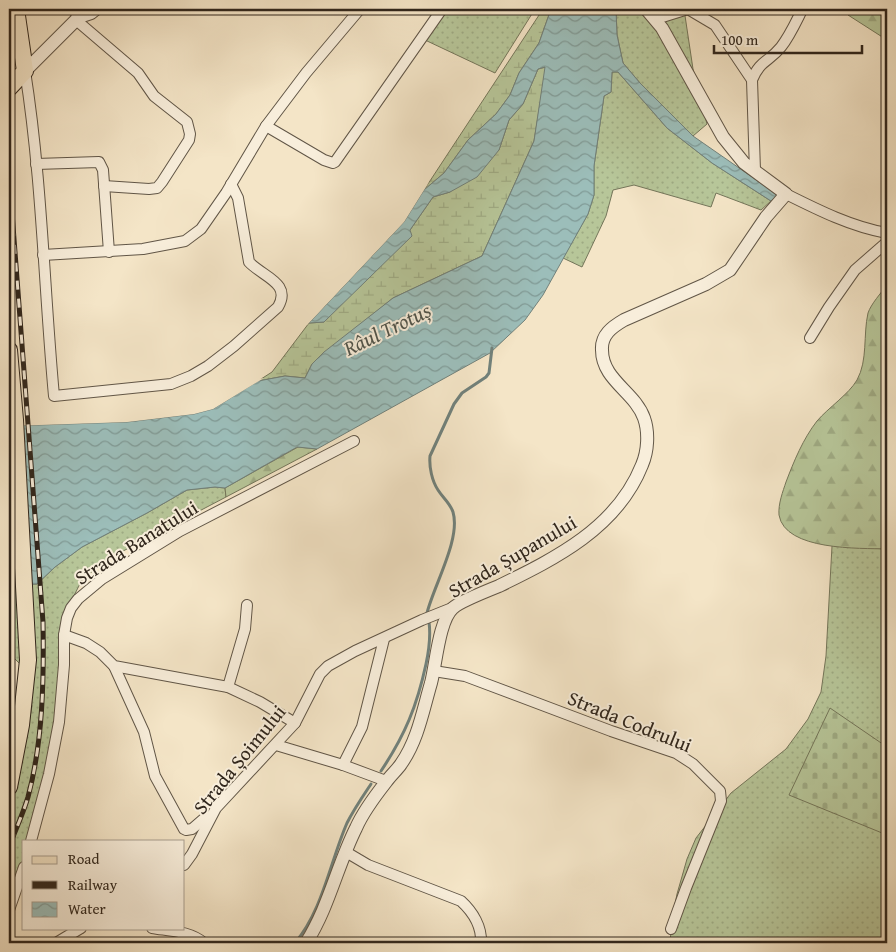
<svg xmlns="http://www.w3.org/2000/svg" width="896" height="952" font-family="'Gentium Book Plus',serif">
  <style>
    .grass { fill: url(#grass-dots); stroke: #74765a }
    .forest { fill: url(#forest-firs); stroke: #74765a }
    .wetland { fill: url(#wetland-marsh); stroke: #74765a }
    .cemetery { fill: url(#cemetery-stones); stroke: #74765a }
    .water { fill: url(#water-waves); stroke: #71817b }
    .pier { fill: #f4e5c7 }
    .lines { fill: none; stroke-linecap: round; stroke-linejoin: round }
    .stream { stroke: #71817b; stroke-width: 3 }
    .minor-casing { stroke: #615647; stroke-width: 12 }
    .tertiary-casing { stroke: #615647; stroke-width: 14 }
    .primary-casing { stroke: #30261c; stroke-width: 18 }
    .minor { stroke: #f8eedb; stroke-width: 10 }
    .tertiary { stroke: #f8eedb; stroke-width: 12 }
    .primary { stroke: #f4e5c7; stroke-width: 16 }
    .rail-casing { stroke: #30261c; stroke-width: 5 }
    .rail { stroke: #f8eedb; stroke-width: 3; stroke-dasharray: 9; stroke-linecap: butt }
    .labels { text-anchor: middle; dominant-baseline: central; stroke-width: 4; stroke-linejoin: round; paint-order: stroke }
    .street-label { font-size: 20px; fill: #30261c; stroke: #f8eedb }
    .water-label { font-size: 21px; font-style: italic; fill: #50544b; stroke: #f8eedb }
  </style>
  <defs>
    <pattern id="grass-dots" width="8" height="8" patternUnits="userSpaceOnUse" patternTransform="scale(1.25)"><rect width="8" height="8" fill="#b7c699"/><path d="M2 2h.1M6 6h.1" fill="none" stroke="#9eaa83" stroke-width="1.8" stroke-linecap="round"/></pattern>
    <pattern id="forest-firs" width="22" height="20" patternUnits="userSpaceOnUse" patternTransform="scale(1.25)"><rect width="22" height="20" fill="#b7c699"/><path d="M5 1l3.5 6h-7zM16 11l3.5 6h-7z" fill="#9eaa83"/></pattern>
    <pattern id="wetland-marsh" width="20" height="14" patternUnits="userSpaceOnUse" patternTransform="scale(1.25)"><rect width="20" height="14" fill="#b7c699"/><path d="M1 5h8M5 5V1M11 12h8M15 12V8" fill="none" stroke="#9eaa83"/></pattern>
    <pattern id="cemetery-stones" width="16" height="16" patternUnits="userSpaceOnUse" patternTransform="scale(1.25)"><rect width="16" height="16" fill="#b7c699"/><path d="M2 7V4a2 2 0 0 1 4 0v3zM10 15v-3a2 2 0 0 1 4 0v3z" fill="#9eaa83"/></pattern>
    <pattern id="water-waves" width="16" height="10" patternUnits="userSpaceOnUse" patternTransform="scale(1.25)"><rect width="16" height="10" fill="#9cbeba"/><path d="M0 5q4-4 8 0t8 0" fill="none" stroke="#809a96"/></pattern>
  </defs>
  <rect width="100%" height="100%" fill="#f4e5c7"/>
  <filter id="stains"><feTurbulence type="fractalNoise" baseFrequency=".004" numOctaves="4"/><feColorMatrix values="0 0 0 0 .2 0 0 0 0 .09 0 0 0 0 .02 0 0 0 .5 -.17"/></filter>
  <radialGradient id="worn" r=".72"><stop offset=".6" stop-color="#630" stop-opacity="0"/><stop offset="1" stop-color="#630" stop-opacity=".3"/></radialGradient>
  <g class="grass">
    <path d="M448,9H535L495,73L425,40Z"/>
    <path d="M616,9H684L693,69L707,124L693,136L640,83L623,63L617,35Z"/>
    <path d="M612,72H618L667,128L712,163L771,201L761,210L716,193L711,207L634,185L613,190L606,216L582,267L563,258L588,214L594,195V166L604,96L611,92Z"/>
    <path d="M215,487L225,488L226,497L106,560L82,580L65,613L52,778L35,841H24V874L9,916V809L18,784L32,706L22,666L9,653V585L37,584L55,567L82,547L147,513L187,490Z"/>
    <path d="M832,546L887,549V943H670L672,919L677,894L687,859L696,838L731,793L786,749L808,719L821,692L826,656Z"/>
  </g>
  <g class="forest">
    <path d="M842,9H887V40L848,15Z"/>
    <path d="M887,285V549C860,548 785,551 779,515C778,504 783,491 786,482C794,461 803,439 817,421C828,408 849,394 857,380C868,360 863,335 868,313C871,304 881,293 887,285Z"/>
    <path d="M298,447L317,449L226,497L225,488Z"/>
  </g>
  <g class="wetland">
    <path d="M543,9H551L539,43L519,73L510,95L496,114L468,140L444,173L424,190Z"/>
    <path d="M546,67L534,141L482,256L393,298L312,364L305,378L285,376L258,381L272,372L309,323L324,322L410,230L433,197L450,192L499,150L509,120L523,104L538,69Z"/>
  </g>
  <path class="cemetery" d="M830,708L887,747V835L789,795Z"/>
  <path class="water" d="M551,9H616L617,35L623,63L640,83L693,136L778,195L771,201L712,163L667,128L618,72H612L611,92L604,96L594,166V195L588,214L543,295L525,320L490,353L317,449L297,447L225,488L215,487L187,490L147,513L82,547L55,567L37,584L9,585V426L127,422L194,414L213,409L258,381L285,376L305,378L312,364L324,352L393,298L482,256L534,141L545,67L538,69L523,104L509,120L499,150L477,177L450,192L433,197L410,230L412,236L324,322L309,323L404,222L424,190L444,173L468,140L496,114L510,95L519,73L539,43Z"/>
  <g class="pier">
    <path d="M429,182L404,222L307,325V321L402,220L422,188Z"/>
    <path d="M264,378L213,409L194,414L127,422L9,426V423L127,419L194,411L212,406L257,379Z"/>
  </g>
  <g class="lines">
    <g class="stream">
      <path d="M427,613C434,585 461,539 453,512C450,503 443,498 438,490C432,481 429,467 430,456L454,404L462,393L486,377L489,373L492,348"/>
      <path d="M381,771C405,735 417,706 426,664C429,650 431,637 429,622"/>
      <path d="M295,943C323,910 330,862 347,823C354,809 363,796 371,784"/>
    </g>
    <g class="minor-casing">
      <g id="minor">
        <path d="M73,9L79,17"/>
        <path d="M656,19L688,9L715,25L752,80L755,171"/>
        <path d="M76,20L138,73L154,96L187,122L190,134L189,140L162,182L157,188L149,189L104,186"/>
        <path d="M25,71C42,178 44,288 54,396L171,384L191,376L208,366L234,346L278,307C292,283 263,277 249,262L238,198L231,184"/>
        <path d="M752,80C760,60 769,62 781,47C789,37 795,24 801,12"/>
        <path d="M266,126L324,160L333,163L335,162L442,9"/>
        <path d="M36,164L99,162L103,170L109,252"/>
        <path d="M786,194C818,210 852,227 887,233"/>
        <path d="M43,255L143,249L185,241L201,229L226,193L266,126L306,73L360,9"/>
        <path d="M810,338L829,307L855,270L887,242"/>
        <path d="M64,635L86,643L100,652L114,666L228,687L260,702L295,723"/>
        <path d="M114,666L144,732L155,776L184,829L186,830L192,829L207,816"/>
        <path d="M434,671L465,676L611,731L676,753L693,764L720,791L721,801L686,888L671,929"/>
        <path d="M228,687L245,629L247,605"/>
        <path d="M276,745L343,765L386,781"/>
        <path d="M343,765L362,727L384,639"/>
        <path d="M31,841L49,774L59,722L64,665V635L67,618L71,608L78,599L102,579L180,531L354,441"/>
        <path d="M346,852L368,865L461,901C473,912 482,927 481,943"/>
        <path d="M184,865L192,854L216,808L295,723L320,674L328,666L355,651L422,620L452,608"/>
        <path d="M9,910L24,867"/>
        <path d="M152,928C170,931 190,931 204,943"/>
        <path d="M56,943L81,928"/>
      </g>
    </g>
    <g class="tertiary-casing">
      <g id="tertiary">
        <path d="M79,17L91,13L96,9"/>
        <path d="M25,71L79,17L83,9"/>
        <path d="M306,943C329,907 337,866 356,828C363,812 375,796 386,782C391,775 397,770 401,764C418,740 423,710 431,683C436,664 439,620 453,608C459,602 489,590 499,586C556,558 617,528 642,465C648,451 649,432 644,418C635,392 602,380 602,350C601,335 612,327 624,320L706,284L730,270L766,217L786,194L744,163L723,137L662,28L646,9"/>
      </g>
    </g>
    <g class="primary-casing">
      <g id="primary">
        <path d="M9,88L25,71L16,9"/>
        <path d="M9,350L15,420L28,660L21,725L9,787"/>
      </g>
    </g>
    <use href="#minor" class="minor"/>
    <use href="#tertiary" class="tertiary"/>
    <use href="#primary" class="primary"/>
    <g class="rail-casing">
      <path id="rail" d="M9,173L43,622C44,680 43,741 28,797C23,814 15,831 9,847"/>
    </g>
    <use href="#rail" class="rail"/>
  </g>
  <g class="labels">
    <g class="street-label">
      <text transform="translate(136 542) rotate(-32)">Strada Banatului</text>
      <text transform="translate(512 556) rotate(-30)">Strada Șupanului</text>
      <text transform="translate(630 721) rotate(22)">Strada Codrului</text>
      <text transform="translate(239 759) rotate(-51)">Strada Șoimului</text>
    </g>
    <g class="water-label">
      <text transform="translate(387 329) rotate(-26)">Râul Trotuș</text>
    </g>
  </g>
  <rect width="896" height="952" fill="none" stroke="#f4e5c7" stroke-width="30"/>
  <rect x="10" y="10" width="876" height="932" fill="none" stroke="#30261c" stroke-width="2.5"/>
  <rect x="15" y="15" width="866" height="922" fill="none" stroke="#30261c"/>
  <rect x="22" y="840" width="162" height="90" fill="#f8eedb" stroke="#a89e8f"/>
  <rect x="32" y="856" width="25" height="8" fill="#f4e5c7" stroke="#a89e8f"/>
  <text x="68" y="864" font-size="15" fill="#30261c">Road</text>
  <rect x="32" y="881" width="25" height="8" fill="#30261c" stroke="#a89e8f"/>
  <text x="68" y="890" font-size="15" fill="#30261c">Railway</text>
  <rect x="32" y="902" width="25" height="15" fill="url(#water-waves)" stroke="#a89e8f"/>
  <text x="68" y="914" font-size="15" fill="#30261c">Water</text>
  <path d="M714 45v8h148v-8" fill="none" stroke="#30261c" stroke-width="2.5"/>
  <text x="721" y="45" font-size="15" fill="#30261c" stroke="#f8eedb" stroke-width="4" paint-order="stroke">100 m</text>
  <rect width="100%" height="100%" filter="url(#stains)"/>
  <rect width="100%" height="100%" fill="url(#worn)"/>
</svg>
